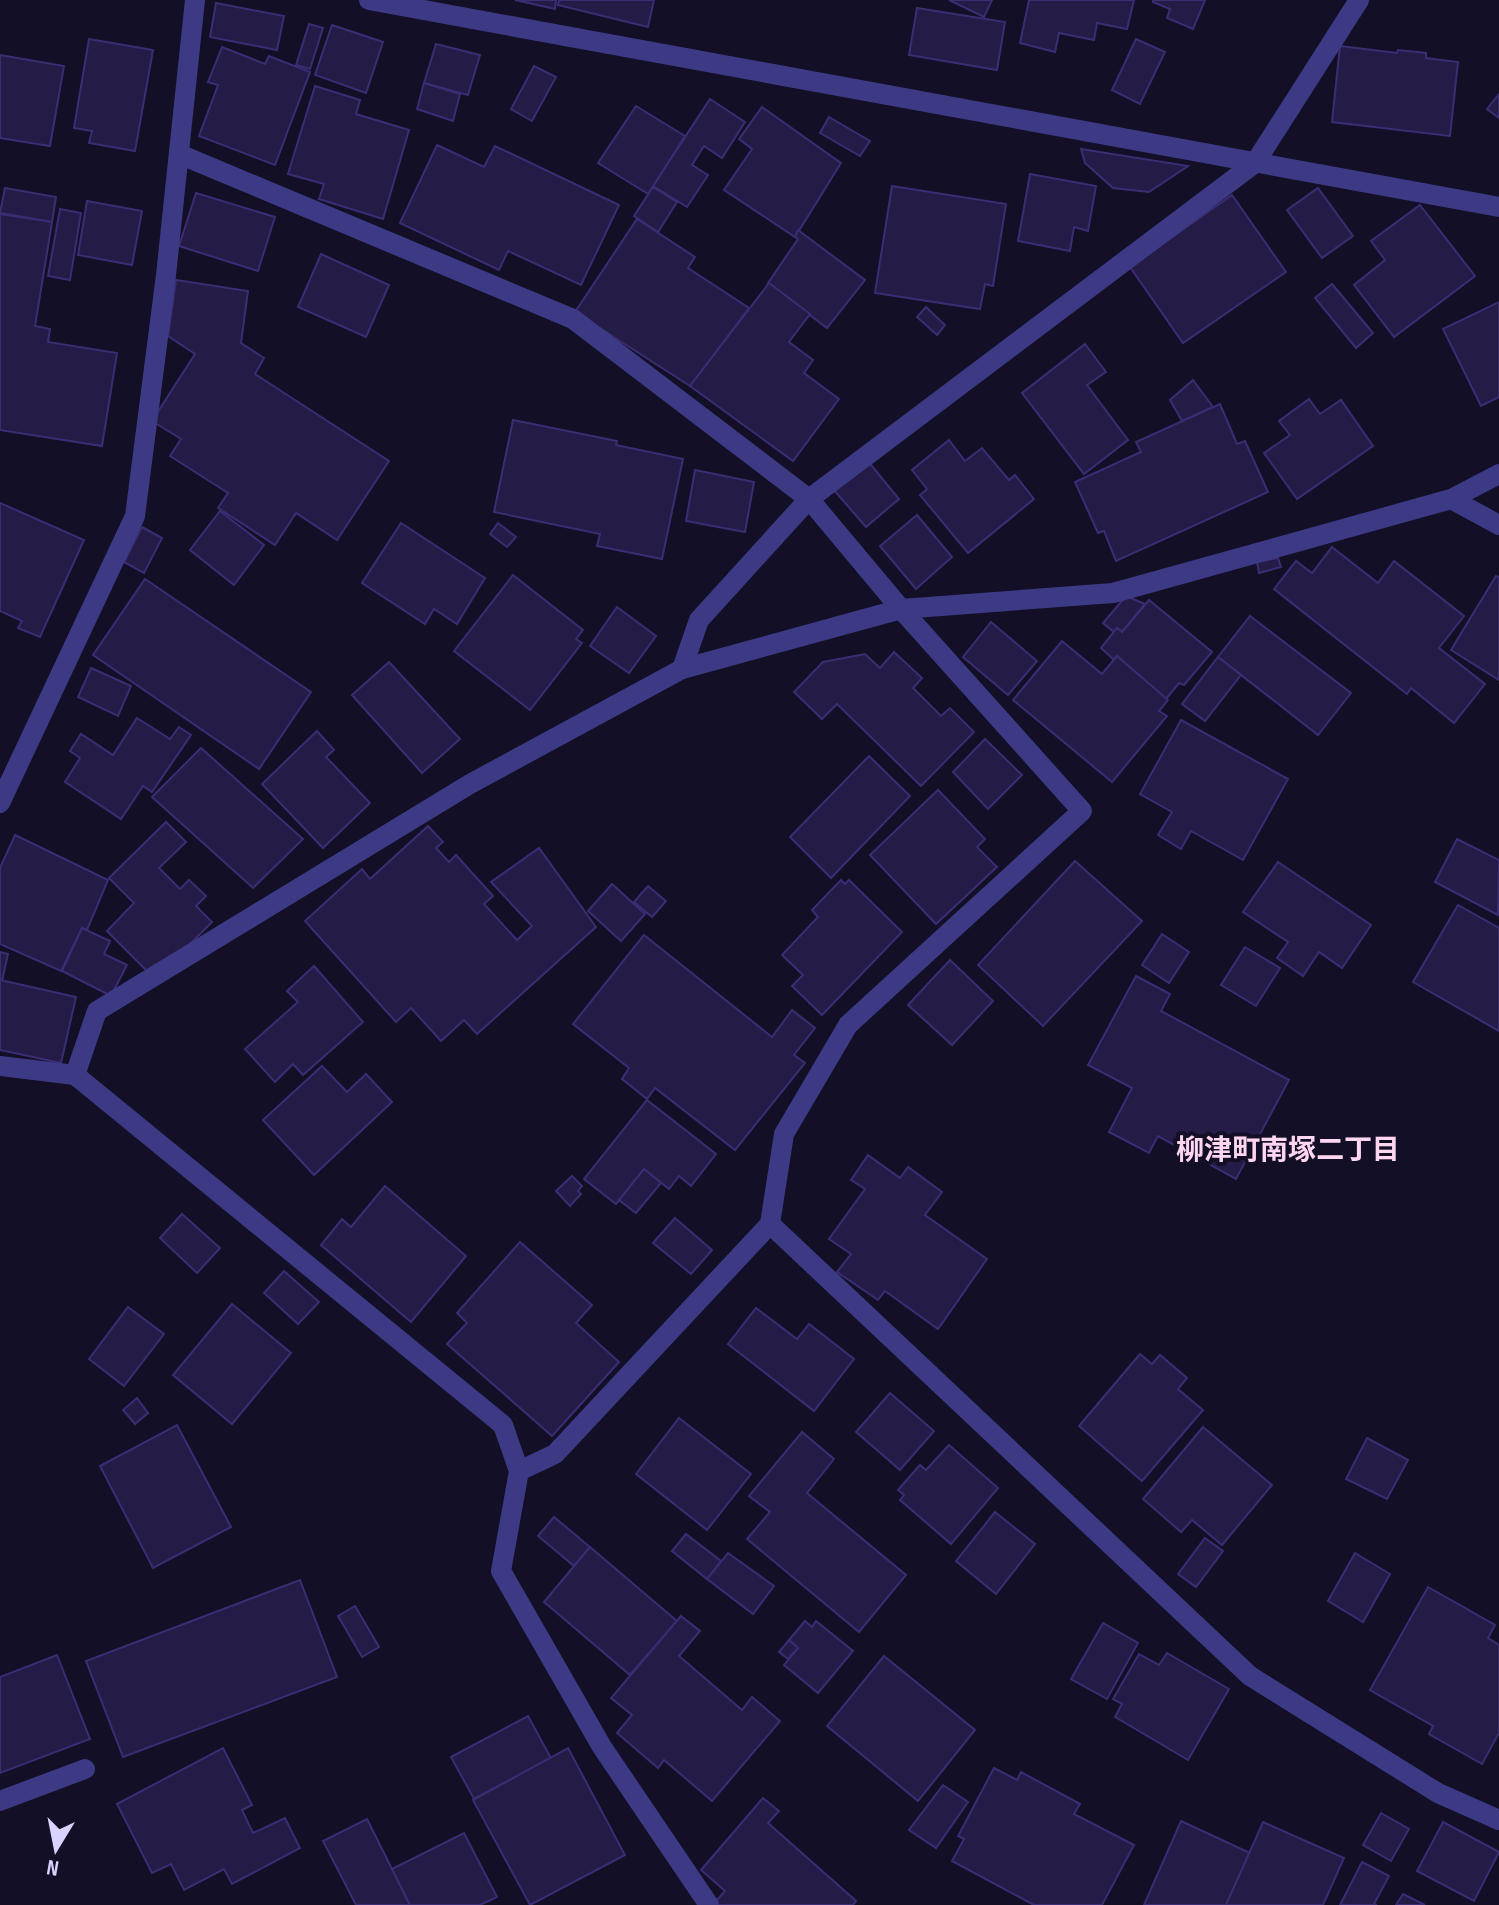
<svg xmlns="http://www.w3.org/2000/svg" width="1499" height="1905" font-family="'Sofia Sans Condensed','Noto Sans JP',sans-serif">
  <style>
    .building { fill: #241b47; stroke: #3b2d73; stroke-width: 2 }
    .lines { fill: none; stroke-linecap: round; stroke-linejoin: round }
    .lane { stroke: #3d3a85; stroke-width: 20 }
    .street { stroke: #3d3a85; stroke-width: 20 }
    .labels { text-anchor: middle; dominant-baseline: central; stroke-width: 8; stroke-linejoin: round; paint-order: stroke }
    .neighbourhood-label { font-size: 28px; font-weight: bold; fill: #ffd6f0; stroke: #130f26 }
  </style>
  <rect width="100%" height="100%" fill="#130f26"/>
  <g class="building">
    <path d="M515,0H556L555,9Z"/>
    <path d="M559,0H654L648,27L558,5Z"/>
    <path d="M949,0H992L984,17Z"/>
    <path d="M1029,0H1134L1127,29L1097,23L1094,40L1059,33L1055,52L1020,43Z"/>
    <path d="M1153,0H1205L1193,29L1167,18L1170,9L1153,2Z"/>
    <path d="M216,3L284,16L277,50L210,37Z"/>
    <path d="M917,8L1005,22L997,70L909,55Z"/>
    <path d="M309,24L323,28L310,69L296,65Z"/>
    <path d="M332,25L383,42L366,93L315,75Z"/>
    <path d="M89,39L153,50L135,151L89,143L92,131L74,128Z"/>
    <path d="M1136,39L1165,52L1140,104L1112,90Z"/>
    <path d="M436,44L480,55L468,95L424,83Z"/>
    <path d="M1340,46L1397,53L1398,50L1426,53V58L1458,62L1450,136L1332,122Z"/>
    <path d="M222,47L265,64L269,56L310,72L275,165L199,136L218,85L208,82Z"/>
    <path d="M0,55L64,66L50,146L0,138Z"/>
    <path d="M534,66L556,77L532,121L511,109Z"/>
    <path d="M424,83L460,94L453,121L417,109Z"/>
    <path d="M315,86L360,100L356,114L409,130L383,219L319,199L324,184L288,174Z"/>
    <path d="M1499,94V118L1487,109Z"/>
    <path d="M710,99L745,122L722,158L704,146L692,165L708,175L687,207L653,186Z"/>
    <path d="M636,106L685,136L648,194L598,163Z"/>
    <path d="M762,107L841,163L795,237L724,190L752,149L739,139Z"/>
    <path d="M829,117L870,141L860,156L820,133Z"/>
    <path d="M437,145L484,167L495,146L619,205L581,285L508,251L499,270L400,223Z"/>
    <path d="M1081,149L1188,166L1149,192L1113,188L1085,163Z"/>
    <path d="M1030,174L1096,186L1088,231L1074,227L1070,251L1018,241Z"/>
    <path d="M892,186L1006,204L993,286L985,284L980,309L875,293Z"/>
    <path d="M653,187L677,202L658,232L634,216Z"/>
    <path d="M5,188L56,197L52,222L0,213Z"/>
    <path d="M1318,188L1353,236L1322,258L1287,210Z"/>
    <path d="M196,193L275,217L258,271L179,246Z"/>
    <path d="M1232,195L1286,272L1183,343L1130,267Z"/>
    <path d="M87,201L142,211L132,265L78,255Z"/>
    <path d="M1420,205L1475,276L1394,337L1354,285L1385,260L1371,241Z"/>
    <path d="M60,209L81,213L70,280L48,276Z"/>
    <path d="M0,214L52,222L35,326L50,329L48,342L117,353L102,446L0,430Z"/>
    <path d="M637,219L695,257L688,268L749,308L690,386L575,312Z"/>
    <path d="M798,230L865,280L827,328L768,283L798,239L795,237Z"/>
    <path d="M321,254L389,285L366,337L298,307Z"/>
    <path d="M176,280L248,291L241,343L264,358L255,374L389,461L337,540L296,513L275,545L218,508L228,493L170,456L181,439L152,421L195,354L168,336Z"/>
    <path d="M769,283L810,314L789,342L813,360L804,373L839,399L793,461L690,386Z"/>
    <path d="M1332,284L1373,333L1356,348L1315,298Z"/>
    <path d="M1499,302V397L1481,406L1443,329Z"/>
    <path d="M926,307L945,325L937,335L917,317Z"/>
    <path d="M1085,344L1106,372L1087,385L1128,440L1084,474L1022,393Z"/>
    <path d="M1193,380L1213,407L1182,421L1170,400Z"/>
    <path d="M1309,399L1320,414L1341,400L1373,446L1297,499L1264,453L1290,435L1279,421Z"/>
    <path d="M1220,404L1237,444L1245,441L1268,492L1116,561L1104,531L1098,533L1075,482L1141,452L1136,442Z"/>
    <path d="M513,420L617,441L616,445L683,459L662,559L597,546L600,534L494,512Z"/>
    <path d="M949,440L965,461L982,448L1009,480L1015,475L1034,499L968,553L920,495L927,489L912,470Z"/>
    <path d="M867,460L899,499L866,527L833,489Z"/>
    <path d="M695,470L754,482L745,532L686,521Z"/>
    <path d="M0,503L84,540L40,637L18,628L22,621L0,611Z"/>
    <path d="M220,511L264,545L234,585L190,550Z"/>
    <path d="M917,515L952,557L916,589L880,546Z"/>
    <path d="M401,523L485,578L457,624L434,609L425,624L362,583Z"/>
    <path d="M498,523L516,537L507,547L490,534Z"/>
    <path d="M142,527L162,538L144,573L124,562Z"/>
    <path d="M1332,547L1378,583L1394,561L1464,616L1439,648L1485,684L1454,723L1411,688L1407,694L1274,589L1296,561L1312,573Z"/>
    <path d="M1278,558L1281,567L1259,573L1257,562Z"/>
    <path d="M513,575L583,630L576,639L582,643L530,710L454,651Z"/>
    <path d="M1496,576L1499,577V680L1451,650Z"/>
    <path d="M145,579L311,692L259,769L93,655Z"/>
    <path d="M1126,596L1145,604L1122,632L1117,628L1114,632L1103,623Z"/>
    <path d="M1149,600L1212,652L1184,685L1179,683L1166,699L1117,656L1114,660L1101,648L1117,628L1122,632Z"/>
    <path d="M617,607L656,636L629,673L590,646Z"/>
    <path d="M1250,616L1351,693L1318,735L1218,657Z"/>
    <path d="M991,622L1037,661L1008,695L963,657Z"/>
    <path d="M1062,641L1102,674L1117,656L1168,700L1159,711L1167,716L1112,782L1013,700Z"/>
    <path d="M894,652L922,678L913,688L941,716L950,708L974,732L921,786L837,704L822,719L794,692L823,662L865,654L880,668Z"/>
    <path d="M1218,657L1241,675L1205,721L1182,704Z"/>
    <path d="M389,662L460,739L422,773L352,695Z"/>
    <path d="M91,668L131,686L118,716L78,697Z"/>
    <path d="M137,718L170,739L179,727L191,735L152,792L143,786L121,819L65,782L80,758L70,751L81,734L113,755Z"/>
    <path d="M1181,720L1288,779L1243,860L1191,831L1181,849L1158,835L1172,812L1140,794Z"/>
    <path d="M317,731L334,750L326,757L370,803L323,848L262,784Z"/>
    <path d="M985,739L1022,775L988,809L953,772Z"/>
    <path d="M201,748L303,839L253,888L152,797Z"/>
    <path d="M869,756L910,796L831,878L790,837Z"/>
    <path d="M938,790L985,839L977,847L997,867L936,924L870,855Z"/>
    <path d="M166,822L186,842L159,868L180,889L189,880L206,896L196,906L212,922L155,979L107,931L134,903L109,878Z"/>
    <path d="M428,826L443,842L436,848L449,862L456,855L493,896L484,904L517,940L532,926L491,882L539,848L596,927L477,1034L464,1020L441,1041L411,1008L396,1022L305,921L362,869L370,879Z"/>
    <path d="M15,835L108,880L87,930L82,928L61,971L0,944V868Z"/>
    <path d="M1457,839L1499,860L1498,915L1435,882Z"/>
    <path d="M1075,861L1142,921L1043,1026L978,965Z"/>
    <path d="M1278,862L1371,925L1342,968L1319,952L1303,976L1277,958L1288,942L1243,912Z"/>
    <path d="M841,880L845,884L849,880L902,932L822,1015L792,986L803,975L782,955L818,917L812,910Z"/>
    <path d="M612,884L645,914L621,941L588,911Z"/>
    <path d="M648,886L666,901L652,917L634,902Z"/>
    <path d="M1458,905L1499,928V1031L1413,982Z"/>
    <path d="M82,928L110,941L104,954L127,965L111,996L62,971Z"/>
    <path d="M1162,934L1189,952L1169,983L1142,965Z"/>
    <path d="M644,935L772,1037L792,1010L815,1028L794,1055L805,1063L735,1150L655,1088L647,1099L622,1079L629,1068L573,1024Z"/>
    <path d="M1245,947L1280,968L1256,1006L1221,985Z"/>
    <path d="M0,952L8,954L2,981L0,980Z"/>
    <path d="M950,960L993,1001L952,1045L908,1005Z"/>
    <path d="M314,966L363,1022L303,1075L293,1064L275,1082L245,1049L298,1002L287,991Z"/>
    <path d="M1136,976L1170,994L1161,1011L1289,1080L1236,1179L1158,1136L1149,1153L1109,1132L1132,1088L1088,1065Z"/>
    <path d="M0,980L76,997L61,1063L0,1050Z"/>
    <path d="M322,1066L347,1092L366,1074L392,1102L314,1175L263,1120Z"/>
    <path d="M647,1100L716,1154L691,1186L679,1176L669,1189L644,1169L616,1204L584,1179Z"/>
    <path d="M868,1155L900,1178L908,1167L942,1192L925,1215L987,1259L938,1329L885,1291L878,1300L837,1272L851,1254L829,1239L865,1189L851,1180Z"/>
    <path d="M644,1169L661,1183L636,1213L619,1200Z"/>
    <path d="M572,1176L582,1186L578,1191L581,1194L570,1206L556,1191Z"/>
    <path d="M385,1186L466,1256L411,1322L321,1245L342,1219L351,1227Z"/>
    <path d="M182,1214L220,1248L197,1273L160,1238Z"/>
    <path d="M675,1218L712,1250L691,1274L653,1243Z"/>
    <path d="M520,1242L592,1305L576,1323L619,1362L552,1436L447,1344L467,1323L457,1313Z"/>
    <path d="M284,1271L319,1302L298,1324L264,1293Z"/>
    <path d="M232,1304L291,1353L232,1424L173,1375Z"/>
    <path d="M128,1307L164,1334L124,1386L89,1359Z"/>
    <path d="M756,1308L797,1339L809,1324L854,1359L814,1411L728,1344Z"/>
    <path d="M1140,1354L1152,1364L1160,1355L1187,1378L1178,1389L1203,1410L1142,1481L1079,1426Z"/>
    <path d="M890,1393L934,1431L900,1470L856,1432Z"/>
    <path d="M137,1398L148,1413L135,1424L123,1410Z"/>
    <path d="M679,1418L751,1474L707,1530L636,1474Z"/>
    <path d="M177,1425L231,1527L153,1568L100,1466Z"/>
    <path d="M1203,1427L1272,1485L1222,1545L1192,1520L1181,1532L1143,1499Z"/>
    <path d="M802,1432L834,1459L807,1493L906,1575L859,1632L747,1539L770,1512L749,1496Z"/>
    <path d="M1367,1438L1408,1460L1387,1499L1346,1479Z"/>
    <path d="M949,1445L998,1488L951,1544L900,1500L904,1495L898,1490L920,1465L926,1470Z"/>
    <path d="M995,1512L1035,1544L996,1594L956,1561Z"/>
    <path d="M554,1517L590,1547L574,1566L538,1536Z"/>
    <path d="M686,1534L721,1561L707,1579L672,1551Z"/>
    <path d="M1205,1538L1223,1551L1196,1587L1178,1574Z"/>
    <path d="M590,1547L677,1621L630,1675L544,1602Z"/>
    <path d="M728,1553L774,1586L753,1614L707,1579Z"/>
    <path d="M1355,1553L1390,1574L1363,1622L1328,1601Z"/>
    <path d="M300,1580L337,1677L123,1757L86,1661Z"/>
    <path d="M1428,1587L1495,1625L1488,1638L1499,1645V1733L1482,1764L1429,1734L1433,1726L1370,1690Z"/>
    <path d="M355,1606L379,1647L362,1657L338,1616Z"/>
    <path d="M681,1616L700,1631L679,1656L742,1710L752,1697L780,1721L712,1801L664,1760L658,1768L617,1733L632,1715L611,1698Z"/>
    <path d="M805,1621L812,1627L816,1621L853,1651L818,1693L784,1665L798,1648L789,1640Z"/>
    <path d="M1103,1623L1138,1643L1107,1699L1071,1679Z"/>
    <path d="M789,1640L798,1648L788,1659L779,1652Z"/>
    <path d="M1167,1653L1229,1689L1188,1760L1115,1717L1122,1704L1113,1699L1139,1654L1159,1665Z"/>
    <path d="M57,1655L90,1739L0,1773V1677Z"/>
    <path d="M884,1656L975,1730L918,1801L827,1726Z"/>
    <path d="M528,1716L551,1758L474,1799L451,1757Z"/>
    <path d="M223,1748L252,1805L242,1810L253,1833L285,1818L300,1848L232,1884L224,1869L184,1890L171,1864L152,1873L117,1804Z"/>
    <path d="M568,1748L625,1855L530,1905L473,1800Z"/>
    <path d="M994,1768L1017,1780L1021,1772L1080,1804L1074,1814L1134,1845L1102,1905H1034L952,1861L964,1839L958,1836Z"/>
    <path d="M943,1785L968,1802L936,1848L909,1830Z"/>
    <path d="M763,1798L779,1811L768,1823L856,1901L853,1905H718L715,1902L725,1891L701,1870Z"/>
    <path d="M1381,1813L1409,1829L1391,1861L1363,1845Z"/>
    <path d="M367,1819L410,1905H356L323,1841Z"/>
    <path d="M1181,1821L1250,1853L1226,1905H1144Z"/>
    <path d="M1263,1822L1344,1858L1323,1905H1226Z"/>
    <path d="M1443,1822L1499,1852L1474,1901L1417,1871Z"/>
    <path d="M464,1833L497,1897L480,1905H410L392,1869Z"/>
    <path d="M1362,1862L1389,1876L1374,1904L1377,1905H1340Z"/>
    <path d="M1403,1894L1425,1905H1396Z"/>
  </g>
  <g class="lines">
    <g class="lane">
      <path d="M179,154L573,319L809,499L901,609L1082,811L848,1025L784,1134L770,1224L555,1454L519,1471"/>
      <path d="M682,669L699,620L809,499L1255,163"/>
      <path d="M75,1075L503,1425L519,1471L501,1571L602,1747L709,1905"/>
      <path d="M0,1801L85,1769"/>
    </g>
    <g class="street">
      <path d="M369,0L1499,207"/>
      <path d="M1255,163L1359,0"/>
      <path d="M1451,499L1499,525"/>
      <path d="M0,803L135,516L166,275L195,0"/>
      <path d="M0,1066L75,1075L97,1011L470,784L682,669L901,609L1113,593L1451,499L1499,474"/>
      <path d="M770,1224L1250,1676L1438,1793L1499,1820"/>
    </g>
  </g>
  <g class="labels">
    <g class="neighbourhood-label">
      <text x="1288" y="1150">柳津町南塚二丁目</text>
    </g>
  </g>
  <g transform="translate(56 1849) rotate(190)" stroke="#130f26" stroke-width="6" paint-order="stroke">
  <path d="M0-6L14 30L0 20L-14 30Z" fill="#d9d4ff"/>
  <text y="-12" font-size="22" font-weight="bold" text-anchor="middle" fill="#d9d4ff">N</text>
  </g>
</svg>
